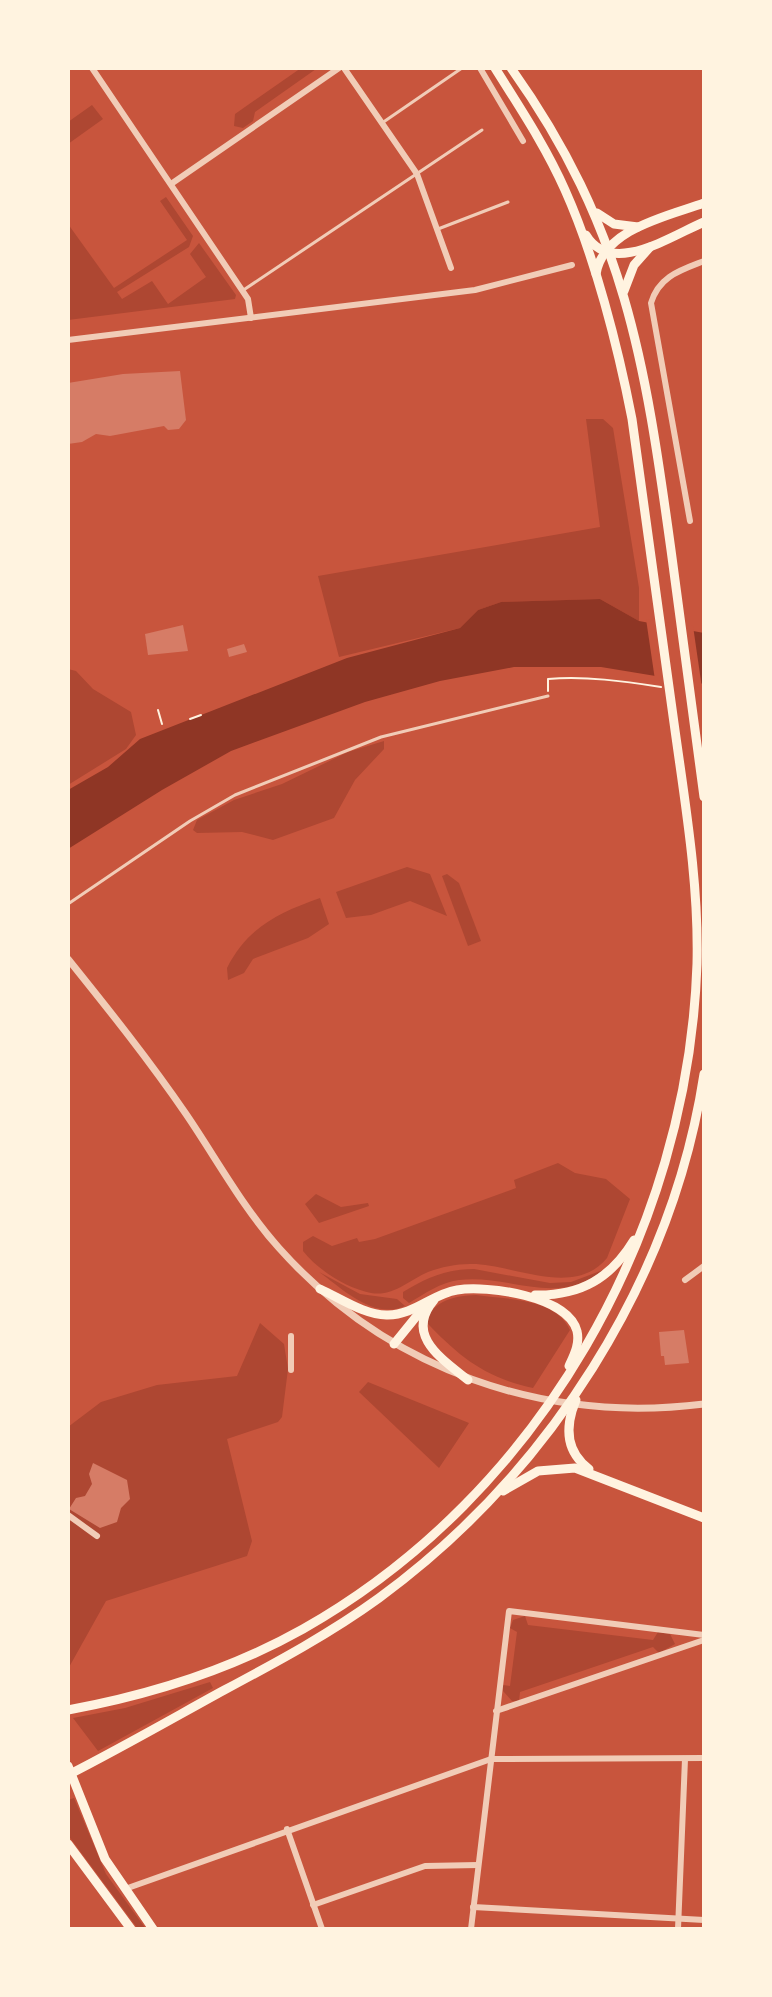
<svg xmlns="http://www.w3.org/2000/svg" width="772" height="1997" font-family="'Work Sans',sans-serif">
  <style>
    .green { fill: #ae4732 }
    .water { fill: #8f3625 }
    .pier { fill: #c8553d }
    .building { fill: #d67c66 }
    .lines { fill: none; stroke-linecap: round; stroke-linejoin: round }
    .path { stroke: #fff3e0; stroke-width: 2 }
    .service { stroke: #f1ccb7; stroke-width: 3 }
    .minor { stroke: #f1ccb7; stroke-width: 6 }
    .tertiary { stroke: #f1ccb7; stroke-width: 7 }
    .primary { stroke: #fff3e0; stroke-width: 9 }
  </style>
  <rect width="100%" height="100%" fill="#c8553d"/>
  <g class="green">
    <path d="M301,68H324L316,69L255,112L253,121L243,128L234,126L235,114Z"/>
    <path d="M92,105L103,119L68,144V122Z"/>
    <path d="M166,197L193,236L189,247L117,292L122,299L152,281L168,304L206,277L190,254L199,243L236,295L235,299L68,320V224L114,288L187,240L160,201Z"/>
    <path d="M586,419H603L613,428L639,588V621L600,599L501,602L478,610L460,628L339,657L318,576L600,527Z"/>
    <path d="M68,669L76,671L93,689L131,712L136,735L126,749L68,785Z"/>
    <path d="M384,741V749L355,780L334,818L273,840L242,832L197,833L193,830L197,820L234,800L282,784L348,752Z"/>
    <path d="M407,867L430,874L447,916L410,901L371,915L346,918L336,892Z"/>
    <path d="M447,874L459,883L481,941L468,946L442,876Z"/>
    <path d="M320,898L329,924L308,938L253,959L244,973L228,980L227,968C248,927 278,913 320,898Z"/>
    <path d="M558,1163L575,1173L606,1179L630,1199L607,1258C573,1299 512,1263 470,1264C456,1264 441,1267 428,1272C409,1280 393,1297 371,1293C346,1288 318,1270 303,1251V1242L313,1236L332,1246L357,1238L359,1242L375,1239L516,1188L514,1180Z"/>
    <path d="M316,1194L341,1207L368,1203L369,1206L319,1223L305,1204Z"/>
    <path d="M474,1269L550,1283L571,1282L603,1270C557,1308 511,1274 459,1280C441,1282 424,1294 409,1303L403,1298V1292C426,1278 446,1269 474,1269Z"/>
    <path d="M319,1272L360,1294L397,1299L405,1306C374,1320 344,1290 319,1272Z"/>
    <path d="M476,1295C507,1300 555,1297 570,1330L533,1388C483,1377 459,1356 425,1321C436,1300 453,1296 476,1295Z"/>
    <path d="M260,1323L284,1344L288,1369L282,1417L278,1422L227,1439L252,1541L247,1556L106,1601L68,1669V1427L101,1402L157,1385L237,1376Z"/>
    <path d="M368,1382L469,1423L439,1468L359,1392Z"/>
    <path d="M525,1616L528,1625L653,1640L658,1632L670,1634L675,1644L659,1653L653,1647L520,1692L519,1701H512L503,1691V1685L510,1686L517,1632L510,1628L513,1620Z"/>
    <path d="M210,1682L213,1688L98,1751L73,1718L125,1708Z"/>
    <path d="M74,1798L106,1874L146,1929H138L68,1835V1800Z"/>
  </g>
  <path class="water" d="M600,599L639,621L704,633V684L601,667H514L440,681L365,702L231,751L162,790L68,849V790L108,767L140,739L347,658L460,628L478,610L501,602Z"/>
  <path class="pier" d="M646,619L693,626L702,688L655,680Z"/>
  <g class="building">
    <path d="M180,371L186,420L179,429L168,430L164,426L110,436L96,434L82,442L68,444V383L123,374Z"/>
    <path d="M183,625L188,651L148,655L145,634Z"/>
    <path d="M244,644L247,652L229,657L227,649Z"/>
    <path d="M684,1330L689,1363L665,1365L664,1356H661L659,1332Z"/>
    <path d="M93,1463L127,1480L130,1499L121,1508L117,1522L100,1528L69,1509L76,1498L85,1496L92,1484L89,1474Z"/>
  </g>
  <g class="lines">
    <g class="path">
      <path d="M548,691V679C586,676 623,681 661,687"/>
      <path d="M158,710L162,724"/>
      <path d="M190,719L201,715"/>
    </g>
    <g class="service">
      <path d="M382,123L462,68"/>
      <path d="M438,229L508,202"/>
      <path d="M242,291L482,130"/>
      <path d="M68,904L190,821L235,795L381,737L548,696"/>
    </g>
    <g class="minor">
      <path d="M92,68L248,299L251,318"/>
      <path d="M344,68L417,174L451,268"/>
      <path d="M480,68L523,141"/>
      <path d="M171,184L339,68"/>
      <path d="M68,340L475,290L572,265"/>
      <path d="M690,521L651,303C659,276 681,270 704,261"/>
      <path d="M685,1280L704,1266"/>
      <path d="M291,1370V1336"/>
      <path d="M68,1515L97,1536"/>
      <path d="M496,1711L704,1640"/>
      <path d="M287,1829L322,1929"/>
      <path d="M125,1889L491,1759L704,1758"/>
      <path d="M313,1905L425,1866L478,1865"/>
      <path d="M473,1907L704,1920"/>
      <path d="M471,1929L509,1611L704,1635"/>
      <path d="M678,1929L685,1759"/>
    </g>
    <path class="tertiary" d="M68,959C109,1010 149,1060 186,1114C216,1158 243,1208 279,1248C388,1370 543,1424 704,1404"/>
    <g class="primary">
      <path d="M511,68C625,228 645,361 671,550C682,632 693,714 704,797"/>
      <path d="M597,213L614,224L638,227"/>
      <path d="M586,235C611,277 671,236 704,222"/>
      <path d="M596,274C603,229 668,216 704,203"/>
      <path d="M624,291L634,265L650,247"/>
      <path d="M320,1289C340,1298 366,1316 388,1315C414,1315 432,1294 457,1290C487,1285 568,1296 577,1331C580,1344 574,1355 569,1366"/>
      <path d="M535,1295C581,1296 611,1278 634,1240"/>
      <path d="M434,1300C404,1335 442,1359 468,1380"/>
      <path d="M394,1344L424,1307"/>
      <path d="M576,1400C565,1426 565,1451 589,1469"/>
      <path d="M503,1491L538,1471L575,1468L704,1518"/>
      <path d="M68,1710C150,1695 230,1670 303,1629C540,1495 688,1232 697,964C699,883 685,803 674,723C660,622 646,521 632,419C618,347 595,257 565,190C546,147 520,108 495,68"/>
      <path d="M68,1766L105,1859L153,1929"/>
      <path d="M68,1775C119,1749 168,1721 217,1694C273,1664 328,1635 379,1598C548,1474 672,1282 704,1074"/>
      <path d="M68,1844L131,1929"/>
    </g>
  </g>
  <rect width="772" height="1997" fill="none" stroke="#fff3e0" stroke-width="140"/>
</svg>
